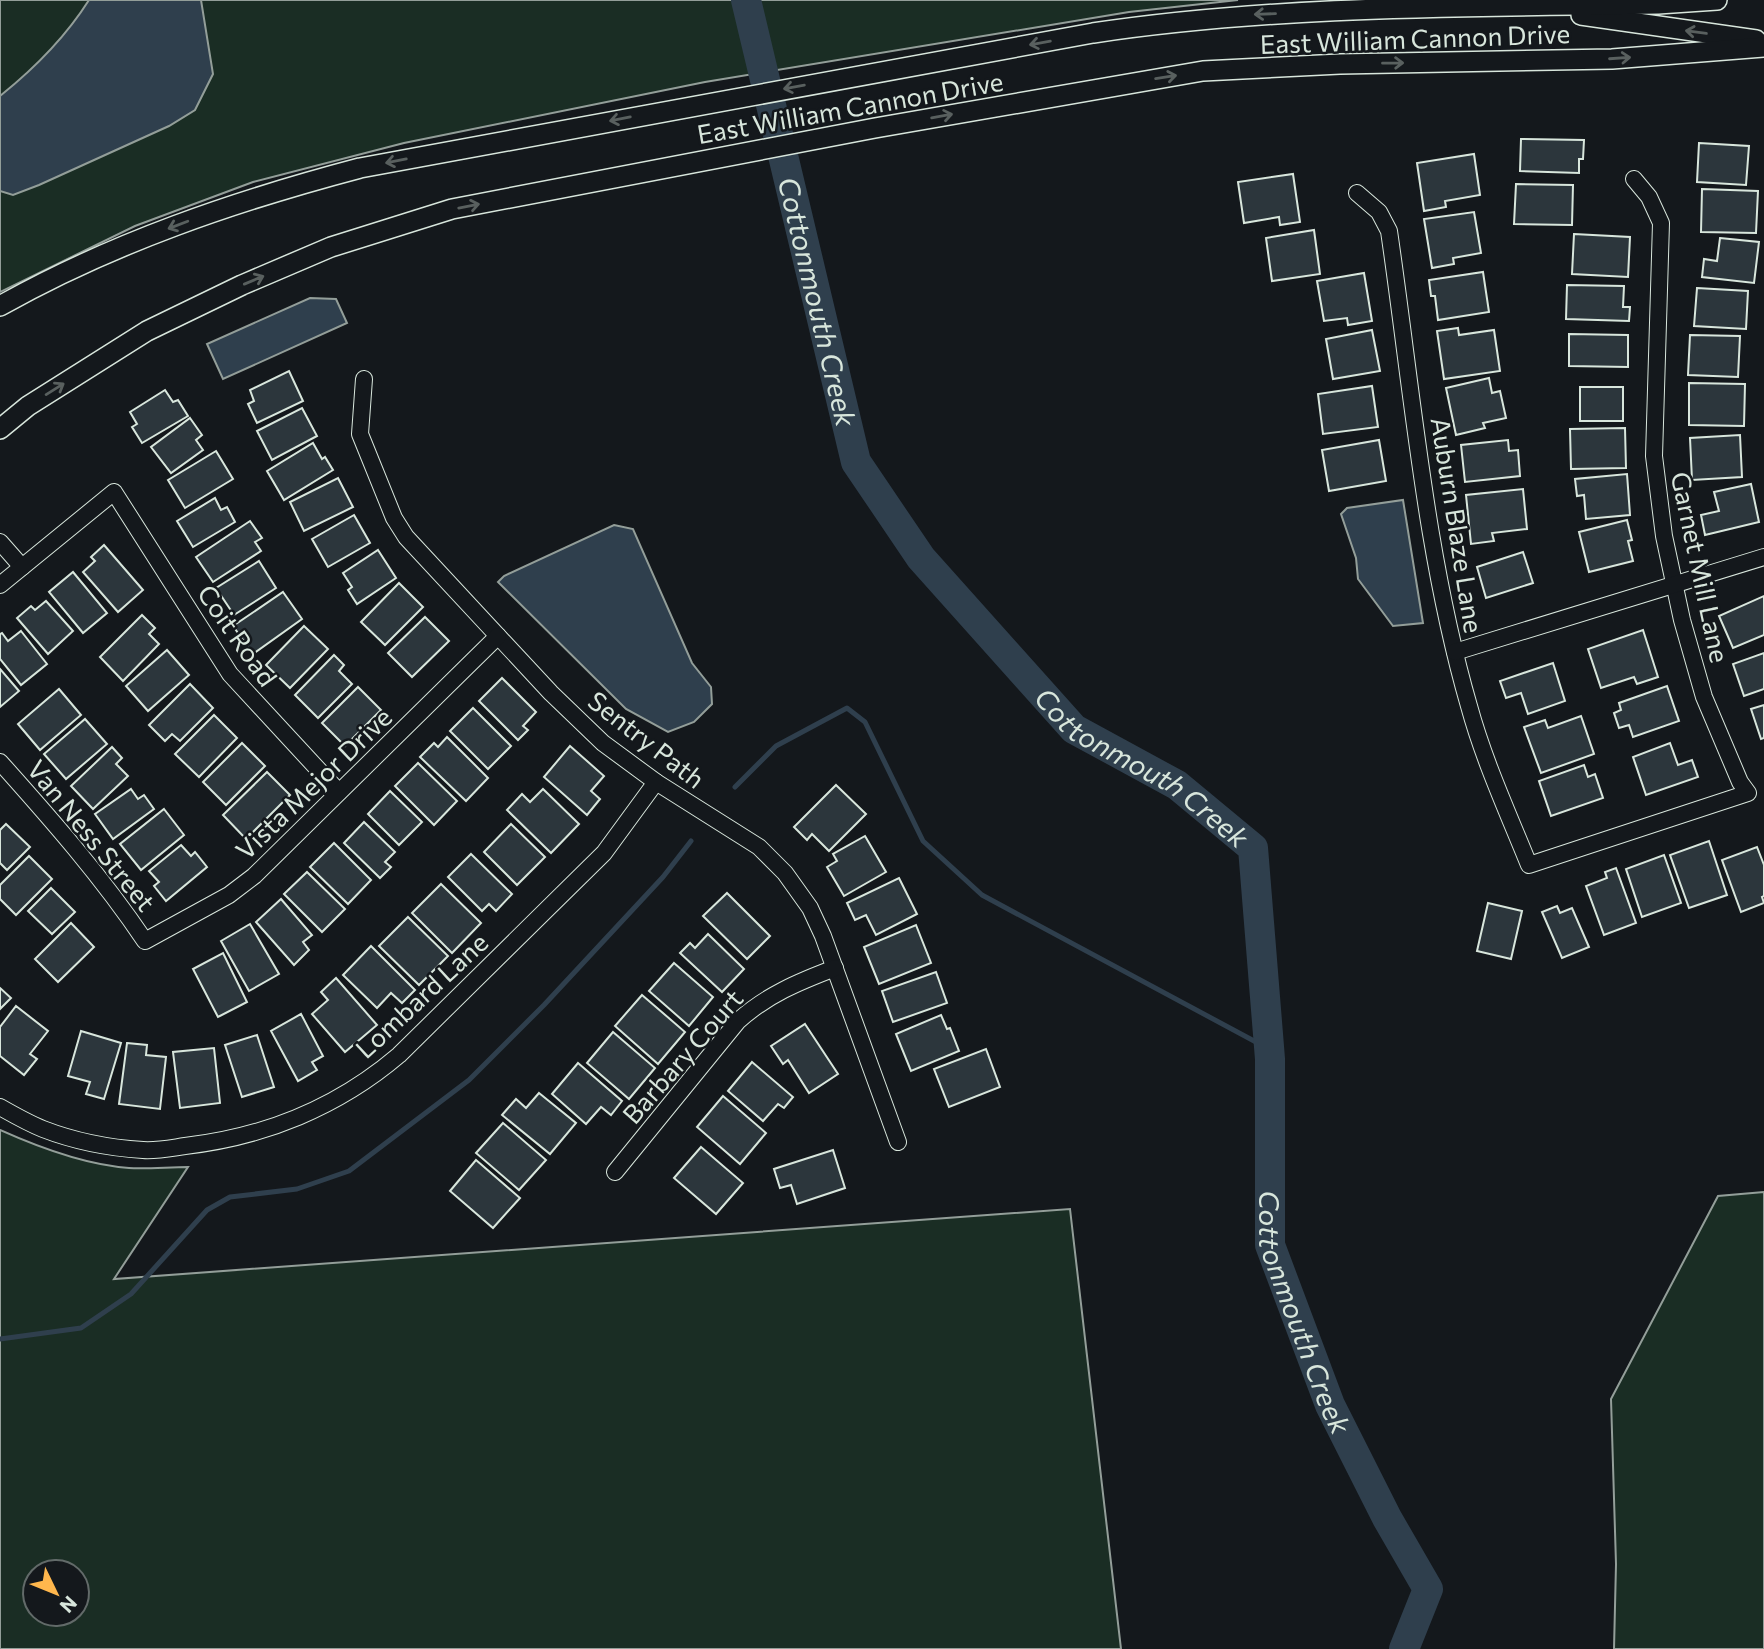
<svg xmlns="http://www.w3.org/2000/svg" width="1764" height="1649" font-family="Commissioner,sans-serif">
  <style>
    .green { fill: #1a2d24; stroke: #939e99; stroke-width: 2; fill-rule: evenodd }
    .water { fill: #2f3f4d; stroke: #939e99; stroke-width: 2 }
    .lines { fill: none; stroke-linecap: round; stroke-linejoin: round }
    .stream { stroke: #2f3f4d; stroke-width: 5 }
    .river { stroke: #2f3f4d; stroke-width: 30 }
    .building { fill: #2c363c; stroke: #d8e6dc; stroke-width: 2 }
    .minor-casing { stroke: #d8e6dc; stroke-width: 18 }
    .tertiary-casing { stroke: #d8e6dc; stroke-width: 22 }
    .minor { stroke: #14181c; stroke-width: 16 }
    .tertiary { stroke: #14181c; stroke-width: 19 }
    .oneway { stroke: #59605f }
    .labels { text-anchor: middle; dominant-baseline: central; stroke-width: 5; stroke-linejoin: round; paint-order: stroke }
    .street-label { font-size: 26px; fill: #d8e6dc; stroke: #14181c }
    .water-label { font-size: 28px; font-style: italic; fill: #d8e6dc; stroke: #14181c }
  </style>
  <rect width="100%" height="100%" fill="#14181c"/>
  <g class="green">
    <path d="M0,0H1238L1129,12L705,82L404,143L253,182L135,226L0,292Z"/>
    <path d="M0,1130C40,1148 85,1165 129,1168C148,1169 169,1167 188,1167L114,1279L1070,1209L1121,1649H0ZM35,1572H77V1614H35Z"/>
    <path d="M1764,1192V1649H1614L1616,1564L1611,1399L1718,1196Z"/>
  </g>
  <g class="water">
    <path d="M89,0H201L213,74L195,110L169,126L39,185L13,195L0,191V96C35,68 65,38 89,0Z"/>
    <path d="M310,298L336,299L347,323L223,379L207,344Z"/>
    <path d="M1403,500L1423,623L1393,626L1358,579L1356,558L1341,514L1347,508Z"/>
    <path d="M614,525L633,529L692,663L711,687L712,704L694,722L668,732L626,709L498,582L504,576Z"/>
  </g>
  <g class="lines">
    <g class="stream">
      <path d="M735,787L776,746L847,708L865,722L923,841L982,895L1269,1049"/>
      <path d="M0,1339L81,1328L131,1294L207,1210L230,1197L297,1189L349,1171L469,1080L544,1005L663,877L691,841"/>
    </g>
    <path class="river" id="s1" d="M746,0L856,462L921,558L1074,729L1177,785L1253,848L1270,1059V1245L1330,1405L1387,1518L1428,1589L1404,1649"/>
  </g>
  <g class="building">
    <path d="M1521,139L1584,140L1583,159H1579V173L1520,171Z"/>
    <path d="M1699,143L1749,146L1746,185L1697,182Z"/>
    <path d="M1474,154L1480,195L1445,201L1446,207L1424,211L1417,163Z"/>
    <path d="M1293,174L1300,222L1280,225L1279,217L1244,223L1238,182Z"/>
    <path d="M1516,184L1573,185L1572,225L1514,224Z"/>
    <path d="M1702,189L1758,191L1756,233L1701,232Z"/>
    <path d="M1474,212L1481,253L1453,258L1454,264L1432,268L1424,219Z"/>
    <path d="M1314,230L1320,274L1272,281L1266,238Z"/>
    <path d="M1574,234L1630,237L1628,277L1572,274Z"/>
    <path d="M1720,238L1759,242L1754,283L1702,277L1704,259L1717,261Z"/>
    <path d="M1483,272L1489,312L1438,320L1435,296H1431L1429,280Z"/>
    <path d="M1364,273L1372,321L1348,325L1347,318L1324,321L1317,281Z"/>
    <path d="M1567,285L1624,286L1623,307H1630L1629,321L1566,319Z"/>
    <path d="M1697,288L1748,291L1746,329L1694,326Z"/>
    <path d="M1458,328L1459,335L1494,330L1500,371L1444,379L1437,331Z"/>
    <path d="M1372,330L1380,371L1333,379L1326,339Z"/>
    <path d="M1569,334L1628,335V367L1569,366Z"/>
    <path d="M1690,335L1740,336L1738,377L1688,375Z"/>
    <path d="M289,371L303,401L257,423L248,404L254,401L250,390Z"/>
    <path d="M1489,378L1492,393L1500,391L1506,418L1483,423L1485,428L1456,435L1446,388Z"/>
    <path d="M1689,383L1745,384L1744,426L1689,425Z"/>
    <path d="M1372,386L1378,427L1323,434L1318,394Z"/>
    <rect x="1580" y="387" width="43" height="34"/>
    <path d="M165,390L173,402L178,400L188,416L142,443L132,427L137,424L130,412Z"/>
    <path d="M302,408L317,436L272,460L257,431Z"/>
    <path d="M190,418L202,435L196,440L203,450L171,473L151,447Z"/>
    <path d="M1625,428L1626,468L1571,469L1570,429Z"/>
    <path d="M1740,435L1742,477L1692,480L1690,438Z"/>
    <path d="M1379,440L1386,481L1329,491L1322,450Z"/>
    <path d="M1508,440L1509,451L1518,450L1520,476L1465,482L1461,445Z"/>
    <path d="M313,443L322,459L325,457L333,470L284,500L267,471Z"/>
    <path d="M216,451L233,479L185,508L168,480Z"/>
    <path d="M1627,474L1630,515L1586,519L1584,495L1577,496L1575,479Z"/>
    <path d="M338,478L353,507L304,531L290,502Z"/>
    <path d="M1751,484L1759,522L1705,535L1701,515L1719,511L1714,492Z"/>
    <path d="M1523,489L1527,529L1492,533L1494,541L1471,544L1466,495Z"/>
    <path d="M215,498L221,510L227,507L235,522L193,547L177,521Z"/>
    <path d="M354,515L370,543L328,567L312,539Z"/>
    <path d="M1627,520L1632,540L1628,541L1633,561L1589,572L1579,532Z"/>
    <path d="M250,521L262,538L255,542L261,551L213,582L196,557Z"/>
    <path d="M104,545L143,590L118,612L83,572L95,561L91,557Z"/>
    <path d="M378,550L396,578L357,604L348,590L352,587L343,573Z"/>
    <path d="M1523,552L1533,583L1486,598L1477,567Z"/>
    <path d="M259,561L276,588L234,615L216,588Z"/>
    <path d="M73,572L107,613L83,633L49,592Z"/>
    <path d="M399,583L423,607L385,645L361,622Z"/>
    <path d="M283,592L302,619L253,654L233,626Z"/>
    <path d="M1764,596V635L1733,648L1719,616Z"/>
    <path d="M46,601L73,631L48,654L17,618L31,606L35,610Z"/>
    <path d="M142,615L155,628L149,634L159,644L123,681L100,657Z"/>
    <path d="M425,617L449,641L412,677L388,653Z"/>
    <path d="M304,626L328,649L290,688L266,665Z"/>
    <path d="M1643,630L1658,677L1637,684L1634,677L1601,688L1588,649Z"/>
    <path d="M21,631L47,664L21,685L0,659V634L2,633L8,641Z"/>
    <path d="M167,650L189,675L148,711L126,686Z"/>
    <path d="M1764,653V689L1744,696L1733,664Z"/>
    <path d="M334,655L344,665L339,671L352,684L318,718L295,695Z"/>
    <path d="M1553,663L1565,701L1528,714L1521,693L1506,698L1500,681Z"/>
    <path d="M0,669L19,691L0,707Z"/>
    <path d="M502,678L536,712L523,726L528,730L518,740L479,701Z"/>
    <path d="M190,684L213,708L180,741L172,734L165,741L149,725Z"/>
    <path d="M1667,686L1679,721L1633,737L1629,725L1619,728L1614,713L1621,710L1619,703Z"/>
    <path d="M358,687L381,710L345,746L322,723Z"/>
    <path d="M59,689L81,715L40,750L18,724Z"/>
    <path d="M1764,705V738L1761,739L1751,709Z"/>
    <path d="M473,708L511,746L488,769L450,731Z"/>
    <path d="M214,715L237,738L199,777L175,754Z"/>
    <path d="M1581,716L1594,754L1541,773L1524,727L1545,720L1548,728Z"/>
    <path d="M85,719L107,744L66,779L44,754Z"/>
    <path d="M447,737L488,778L466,801L420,757L434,743L438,747Z"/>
    <path d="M242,743L265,766L226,805L203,782Z"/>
    <path d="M1670,743L1678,765L1692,760L1698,777L1646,795L1633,757Z"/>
    <path d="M570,746L604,776L591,791L600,799L587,815L544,777Z"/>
    <path d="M112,747L122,758L116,764L128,776L93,809L71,786Z"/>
    <path d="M418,763L457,801L434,825L395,786Z"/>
    <path d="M1584,765L1588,777L1595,774L1603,798L1551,816L1539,781Z"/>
    <path d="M267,772L290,795L246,839L223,815Z"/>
    <path d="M836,785L866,814L829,851L812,834L807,840L794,827Z"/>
    <path d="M131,789L138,799L144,795L154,809L113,839L95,814Z"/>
    <path d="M543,789L579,824L551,853L507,810L522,794L530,802Z"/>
    <path d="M390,791L422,822L399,845L368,814Z"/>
    <path d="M164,809L184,835L141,870L120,844Z"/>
    <path d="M364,822L395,852L385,862L391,867L380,878L344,843Z"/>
    <path d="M6,824L30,847L7,870L0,863V830Z"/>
    <path d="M511,824L545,857L517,885L484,852Z"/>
    <path d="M865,836L886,872L844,896L827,867L837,861L833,854Z"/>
    <path d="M1709,841L1727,895L1689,908L1670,855Z"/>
    <path d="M334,843L371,880L348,904L310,867Z"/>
    <path d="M181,845L191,856L195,852L207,867L166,901L154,886L159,882L149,871Z"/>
    <path d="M1757,847L1764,865V896L1762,897L1764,903L1741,912L1722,860Z"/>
    <path d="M471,854L512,894L496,911L489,904L482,911L448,877Z"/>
    <path d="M1664,855L1681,903L1642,917L1626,869Z"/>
    <path d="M29,856L52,879L16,915L0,899V885Z"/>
    <path d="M1616,868L1636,923L1604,935L1586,886L1607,878L1605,872Z"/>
    <path d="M307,872L345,909L322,932L284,894Z"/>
    <path d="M899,878L917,914L876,935L866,915L855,920L847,903Z"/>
    <path d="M441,884L481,923L452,953L412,913Z"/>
    <path d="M51,888L75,912L52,934L28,911Z"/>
    <path d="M727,893L770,936L747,959L703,916Z"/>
    <path d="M281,899L312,935L303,942L309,950L294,965L256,922Z"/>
    <path d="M1488,903L1522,911L1511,959L1477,951Z"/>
    <path d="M1557,906L1560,913L1572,908L1589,947L1562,958L1542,912Z"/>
    <path d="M408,917L448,956L419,985L379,946Z"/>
    <path d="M71,923L94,947L58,982L35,959Z"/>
    <path d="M250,924L279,974L249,991L221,941Z"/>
    <path d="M916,925L931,963L879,984L864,947Z"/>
    <path d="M708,934L744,969L722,992L680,953L690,943L695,948Z"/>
    <path d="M371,946L415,990L402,1003L391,993L377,1008L343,975Z"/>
    <path d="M223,953L247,1002L218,1017L193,969Z"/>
    <path d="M674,963L713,997L689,1026L649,991Z"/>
    <path d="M936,972L947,1003L893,1022L882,991Z"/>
    <path d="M336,978L377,1025L345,1052L312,1014L328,1000L321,992Z"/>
    <path d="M0,988L11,998L0,1009Z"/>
    <path d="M642,995L685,1032L658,1064L615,1026Z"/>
    <path d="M16,1006L48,1031L30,1054L37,1059L24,1075L0,1056V1027Z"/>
    <path d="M301,1014L323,1056L312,1062L317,1070L298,1081L271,1031Z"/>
    <path d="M941,1015L947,1029L950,1028L959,1051L911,1071L896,1034Z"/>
    <path d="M805,1024L838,1074L809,1093L788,1060L783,1064L771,1046Z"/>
    <path d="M81,1031L121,1043L104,1099L86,1094L90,1082L68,1076Z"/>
    <path d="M613,1032L655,1068L629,1099L587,1063Z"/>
    <path d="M257,1035L274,1087L242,1097L225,1045Z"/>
    <path d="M127,1043L147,1045L146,1055L166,1057L160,1109L119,1104Z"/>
    <path d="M214,1048L220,1103L180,1108L173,1052Z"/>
    <path d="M986,1049L1000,1087L949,1107L934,1069Z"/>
    <path d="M752,1062L793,1097L784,1108L778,1104L763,1121L728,1091Z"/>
    <path d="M578,1063L622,1101L611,1115L601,1107L586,1124L552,1094Z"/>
    <path d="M539,1093L576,1123L550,1154L502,1115L516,1099L526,1108Z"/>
    <path d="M723,1096L766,1133L740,1164L697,1127Z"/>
    <path d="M503,1123L546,1160L519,1190L476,1153Z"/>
    <path d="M701,1147L743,1183L716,1214L674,1178Z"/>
    <path d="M833,1150L845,1188L797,1204L791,1185L780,1188L774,1169Z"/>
    <path d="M476,1160L520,1198L493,1228L450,1191Z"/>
  </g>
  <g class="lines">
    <g class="minor-casing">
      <g id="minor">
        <path d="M1357,193L1379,212L1389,231C1412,388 1425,554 1469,706C1484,761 1508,813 1529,865L1748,793L1740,782L1704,697L1682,620L1664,536L1654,456L1661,223L1649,197L1634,179"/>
        <path d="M364,379L360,434L394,518L406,537L551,693L603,743L656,782L759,847L785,873L810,908L823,936L898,1142"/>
        <path d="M0,542L22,567"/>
        <path d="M0,585L114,492L230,674L339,792"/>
        <path d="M1455,652L1764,557"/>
        <path d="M0,762C51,819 102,877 145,941L229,895L254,876L498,636"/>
        <path d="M0,1107C14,1115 28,1123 43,1129C74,1141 110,1148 143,1150C157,1151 171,1148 185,1146C264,1137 338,1107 399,1055L604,853L656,782"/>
        <path d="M615,1172L738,1021C767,995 798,982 835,968"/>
      </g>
    </g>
    <g class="tertiary-casing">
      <g id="tertiary">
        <path d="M1581,15L1756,40"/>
        <path d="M0,306C112,243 235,201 360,168L1093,33C1280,5 1469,7 1658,4L1717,0"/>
        <path d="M0,429L28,406L147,331L242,285L331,247L452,209L875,128L1203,71L1340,64L1612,59L1764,47"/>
      </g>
    </g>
    <use href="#minor" class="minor"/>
    <use href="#tertiary" class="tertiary"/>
  </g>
  <defs><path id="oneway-shaft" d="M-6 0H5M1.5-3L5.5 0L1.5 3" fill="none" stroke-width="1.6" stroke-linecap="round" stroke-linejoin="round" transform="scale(1.75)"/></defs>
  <g class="oneway">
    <use href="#oneway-shaft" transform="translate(1265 14) rotate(178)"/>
    <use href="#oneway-shaft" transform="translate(1696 32) rotate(-172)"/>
    <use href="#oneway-shaft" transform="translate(1040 43) rotate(170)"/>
    <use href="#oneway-shaft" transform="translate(1620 58) rotate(-4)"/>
    <use href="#oneway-shaft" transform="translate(1393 63) rotate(-1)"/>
    <use href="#oneway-shaft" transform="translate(1166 77) rotate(-9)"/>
    <use href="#oneway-shaft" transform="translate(794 87) rotate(170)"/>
    <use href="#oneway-shaft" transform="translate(942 116) rotate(-10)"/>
    <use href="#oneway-shaft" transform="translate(620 119) rotate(169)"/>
    <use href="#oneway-shaft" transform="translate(396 161) rotate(169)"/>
    <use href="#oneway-shaft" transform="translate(469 206) rotate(-11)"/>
    <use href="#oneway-shaft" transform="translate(178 225) rotate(159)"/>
    <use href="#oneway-shaft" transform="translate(254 280) rotate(-23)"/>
    <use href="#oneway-shaft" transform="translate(55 389) rotate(-32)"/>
  </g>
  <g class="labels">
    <g class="street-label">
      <text transform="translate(1415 38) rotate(-2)">East William Cannon Drive</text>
      <text transform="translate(850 107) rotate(-10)">East William Cannon Drive</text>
      <text transform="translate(1458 525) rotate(81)">Auburn Blaze Lane</text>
      <text transform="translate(1701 567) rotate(78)">Garnet Mill Lane</text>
      <text transform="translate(238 635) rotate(55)">Coit Road</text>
      <text transform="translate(647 739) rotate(38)">Sentry Path</text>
      <text transform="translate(313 783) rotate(-44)">Vista Mejor Drive</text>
      <text transform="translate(92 835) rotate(51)">Van Ness Street</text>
      <text transform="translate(421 995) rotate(-43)">Lombard Lane</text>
      <text transform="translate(682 1056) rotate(-49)">Barbary Court</text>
    </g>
    <g class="water-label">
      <text stroke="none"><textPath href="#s1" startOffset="310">Cottonmouth Creek</textPath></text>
      <text stroke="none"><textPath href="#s1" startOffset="898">Cottonmouth Creek</textPath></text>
      <text stroke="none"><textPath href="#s1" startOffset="1507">Cottonmouth Creek</textPath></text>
    </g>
  </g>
  <g transform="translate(56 1593) rotate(133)"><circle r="33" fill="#14181c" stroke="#626a69" stroke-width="2"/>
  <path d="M0-5L12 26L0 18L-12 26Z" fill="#ffb74d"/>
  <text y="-10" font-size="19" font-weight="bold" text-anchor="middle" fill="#d8e6dc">N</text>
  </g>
</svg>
